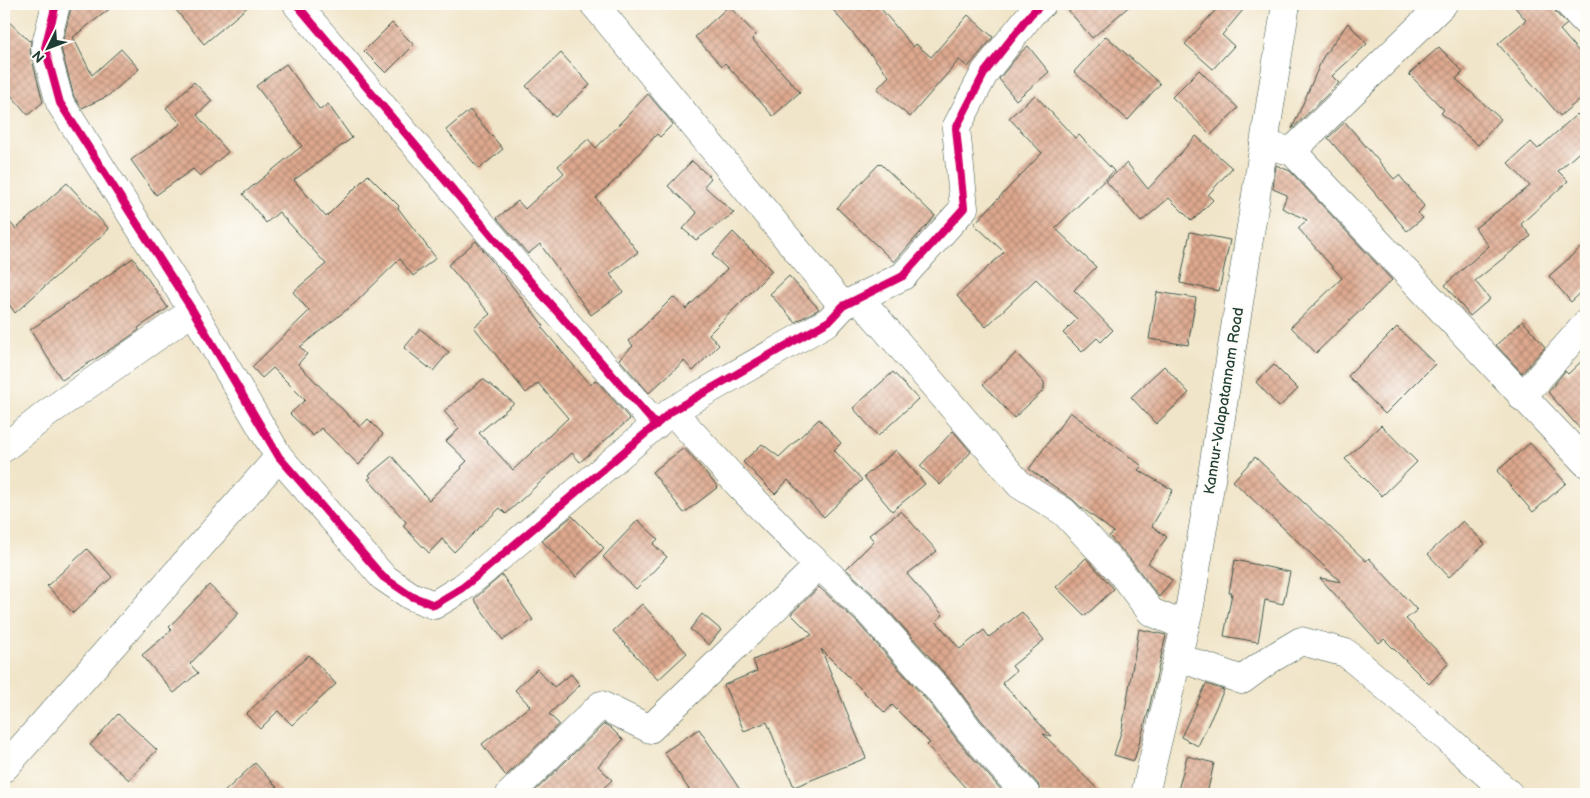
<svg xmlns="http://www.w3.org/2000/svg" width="1590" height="798" font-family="'Balsamiq Sans',sans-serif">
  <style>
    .building { fill: url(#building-cross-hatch) }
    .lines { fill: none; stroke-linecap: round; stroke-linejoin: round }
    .minor-casing { stroke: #3e564a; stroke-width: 29 }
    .major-casing { stroke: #3e564a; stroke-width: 29 }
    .minor { stroke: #fff; stroke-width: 28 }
    .major { stroke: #fff; stroke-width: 28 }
    .cycleway-casing { stroke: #fdfcf7; stroke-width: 11 }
    .cycleway { stroke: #d6006c; stroke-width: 8 }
    .labels { text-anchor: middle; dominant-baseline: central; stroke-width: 4; stroke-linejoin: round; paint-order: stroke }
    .street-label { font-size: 15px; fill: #1f3d34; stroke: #fdfcf7 }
  </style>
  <defs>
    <pattern id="building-cross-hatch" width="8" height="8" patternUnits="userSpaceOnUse" patternTransform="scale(1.25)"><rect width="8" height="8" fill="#dea88e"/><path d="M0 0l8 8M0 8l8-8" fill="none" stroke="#b38a75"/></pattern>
  </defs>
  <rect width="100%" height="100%" fill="#fdfcf7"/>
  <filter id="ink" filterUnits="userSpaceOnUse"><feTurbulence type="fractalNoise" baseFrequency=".02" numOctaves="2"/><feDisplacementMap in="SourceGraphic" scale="10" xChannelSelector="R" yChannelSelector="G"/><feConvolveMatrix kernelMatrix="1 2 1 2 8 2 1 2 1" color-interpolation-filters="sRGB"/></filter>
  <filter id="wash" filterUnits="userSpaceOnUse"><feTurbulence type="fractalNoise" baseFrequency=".0096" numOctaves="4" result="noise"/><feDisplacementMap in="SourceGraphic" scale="20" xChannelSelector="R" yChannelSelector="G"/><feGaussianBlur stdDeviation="1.12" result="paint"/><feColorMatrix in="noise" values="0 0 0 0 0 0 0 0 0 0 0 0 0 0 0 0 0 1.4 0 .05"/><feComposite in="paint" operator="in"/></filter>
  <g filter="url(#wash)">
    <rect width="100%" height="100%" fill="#f1e5c9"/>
    <g id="blocks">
      <g class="building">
        <path d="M77,4H116L73,37L92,75L121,49L139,69L108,96L82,108L74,97L61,48L71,8Z"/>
        <path d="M171,4H251L204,44Z"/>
        <path d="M828,4H877L913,47L916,44L931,57L968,15L993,37L968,67L959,60L910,117L877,89L889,76Z"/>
        <path d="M1063,4H1132L1092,38Z"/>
        <path d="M1221,4H1248L1222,35L1234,46L1213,69L1185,44Z"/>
        <path d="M1512,4H1551L1557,14L1567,24L1560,30L1586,60V94L1560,116L1498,44L1526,20Z"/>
        <path d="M729,6L756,35L752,39L800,92L773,116L725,63L722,66L695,37Z"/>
        <path d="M4,17L29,41L31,40L30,52L43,102L28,115L4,87Z"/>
        <path d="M392,23L414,45L386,73L364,51Z"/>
        <path d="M1348,23L1367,44L1332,76L1339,83L1292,129L1323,57Z"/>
        <path d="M1106,36L1160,84L1128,120L1074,72Z"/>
        <path d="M1028,46L1049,72L1016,100L999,79L1021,52Z"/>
        <path d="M1439,47L1463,72L1456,79L1501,119L1478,145L1441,113L1444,110L1409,74Z"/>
        <path d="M561,53L590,85L555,117L526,86Z"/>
        <path d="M286,64L320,110L328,104L352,138L294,180L326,217L368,175L399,206L398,208L436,258L413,276L400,259L355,303L300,347L307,354L298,364L360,427L368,419L383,434L359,465L321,428L313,436L290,414L305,400L273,368L262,378L252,367L309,311L293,292L326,264L279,212L266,223L243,194L302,146L256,86Z"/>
        <path d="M1199,70L1238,108L1211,135L1172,97Z"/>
        <path d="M194,82L212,101L197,115L228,152L200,176L193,169L156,195L131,160L181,124L166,108Z"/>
        <path d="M648,94L673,124L660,137L657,134L620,174L621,175L596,198L638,252L610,274L623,292L591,315L540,244L528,254L497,218L518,201L525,209L564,173L558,166L588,139L596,148Z"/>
        <path d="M1035,95L1075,138L1079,135L1114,171L1055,228L1096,267L1074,290L1113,330L1101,342L1097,338L1082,352L1063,333L1077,319L1036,279L986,327L957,296L1004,252L974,224L1042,153L1009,118Z"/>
        <path d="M470,110L503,149L479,169L446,130Z"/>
        <path d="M1577,114L1586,125V146L1558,171L1568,181L1521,224L1531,236L1475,281L1490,299L1470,316L1445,285L1489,246L1475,228L1530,186L1508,163L1531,142L1538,149Z"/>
        <path d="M1345,122L1394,179L1399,175L1424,206L1418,213L1423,218L1407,231L1328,138Z"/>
        <path d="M1196,136L1232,168L1208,195L1213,200L1192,221L1169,198L1141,222L1106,181L1127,163L1148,189Z"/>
        <path d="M692,161L711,178L704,186L734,213L696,240L683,229L697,213L668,186Z"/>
        <path d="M880,163L935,216L894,262L837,208Z"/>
        <path d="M1276,165L1290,171L1392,280L1316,353L1291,327L1342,278L1298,228L1307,220L1282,208L1287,195L1273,189Z"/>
        <path d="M67,183L109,229L15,313L4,297V216L16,229Z"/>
        <path d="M733,232L772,271L709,334L719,345L693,371L684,361L649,393L619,359L633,346L629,341L673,297L686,309L727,269L712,255Z"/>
        <path d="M1190,232L1230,240L1219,291L1180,283Z"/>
        <path d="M476,241L544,326L542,328L590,385L596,380L630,419L580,462L572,453L506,514L500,508L454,552L442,539L429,553L403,526L406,522L368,479L371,477L369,475L392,456L429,500L462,468L461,467L467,461L446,441L459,429L444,411L483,379L514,403L479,433L513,470L568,418L538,383L526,393L474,327L490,314L448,265Z"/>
        <path d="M1586,243V288L1571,302L1549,276Z"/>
        <path d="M133,258L168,308L138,328L139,330L122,342L62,380L30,330Z"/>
        <path d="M789,276L819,309L795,322L770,294Z"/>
        <path d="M1157,292L1196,298L1188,345L1149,339Z"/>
        <path d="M1523,321L1545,347L1522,373L1496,345Z"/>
        <path d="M1397,327L1435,364L1385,414L1348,376Z"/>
        <path d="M420,329L449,352L433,371L404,348Z"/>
        <path d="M1016,353L1044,382V390L1014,418L983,384Z"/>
        <path d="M1586,357V436L1548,392L1565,371L1568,374Z"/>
        <path d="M1274,365L1298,389L1279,407L1256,382Z"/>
        <path d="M1164,366L1189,393L1156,424L1131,397Z"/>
        <path d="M893,372L918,399L878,436L853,408Z"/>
        <path d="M1070,412L1142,466L1138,470L1173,490L1152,526L1167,537L1148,563L1172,580L1159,597L1131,560L1109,536L1114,532L1082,508L1072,499L1029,469Z"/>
        <path d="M819,419L841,443L834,450L862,480L824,517L788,480L775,494L743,462L762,444L779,457Z"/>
        <path d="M1381,425L1417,462L1382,496L1345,459Z"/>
        <path d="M953,431L971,452L940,485L920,466Z"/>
        <path d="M1530,443L1566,483L1533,512L1497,471Z"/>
        <path d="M684,448L718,487L684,513L652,472Z"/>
        <path d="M896,450L925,484L892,511L864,477Z"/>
        <path d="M1255,457L1366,561L1369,558L1417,610L1406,619L1449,663L1429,684L1384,639L1379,643L1320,578L1341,582L1233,481Z"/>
        <path d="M901,511L937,551L907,574L943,615L936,621L960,649L984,630L989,637L1022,612L1044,640L1012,666L1016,671L1002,683L1051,736L1043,734L1102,794H1041L1038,784L981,720L955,685L879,600L846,569L874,541L869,535Z"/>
        <path d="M572,516L604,548L576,577L542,541Z"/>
        <path d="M638,520L658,539L653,544L667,557L636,589L603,557Z"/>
        <path d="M1463,521L1485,544L1449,577L1428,554Z"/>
        <path d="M87,549L112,577L73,613L47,586Z"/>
        <path d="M1086,558L1114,589L1085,616L1056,587Z"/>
        <path d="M1235,560L1290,572L1283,604L1265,600L1258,642L1224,636L1232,593H1229Z"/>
        <path d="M502,575L533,620L503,640L474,599Z"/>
        <path d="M209,585L239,613L190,664L198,673L174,693L142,655L172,630L169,627Z"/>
        <path d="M819,587L856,621L931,705L957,740L1005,794H971L927,745L930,743L892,705L885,713L821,649L866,758L794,787L767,722L744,731L724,685L757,671L753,660L812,635L791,614Z"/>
        <path d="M642,604L687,653L658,680L613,631Z"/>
        <path d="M702,614L721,630L709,645L690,629Z"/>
        <path d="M1139,629L1166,635L1148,713L1134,761L1114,755L1122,729Z"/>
        <path d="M309,655L336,684L292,725L278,711L260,729L246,714Z"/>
        <path d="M537,669L554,687L571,674L580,685L549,714L559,724L506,776L482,744L530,706L515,690Z"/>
        <path d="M1206,684L1224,690L1198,746L1181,737Z"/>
        <path d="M118,714L157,750L129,780L90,745Z"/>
        <path d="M604,724L610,727L623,740L598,766L612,780L597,794H532Z"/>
        <path d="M699,729L743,794H692L664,752Z"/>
        <path d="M1187,756L1214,763L1207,794H1177Z"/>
        <path d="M255,763L283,794H222Z"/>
      </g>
    </g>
  </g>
  <g filter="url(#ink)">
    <use href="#blocks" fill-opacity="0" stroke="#3e564a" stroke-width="1"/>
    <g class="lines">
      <g class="minor-casing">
        <g id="minor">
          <path d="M56,4L45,48L60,103L193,311L279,457L383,577L411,596L434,605L462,588L482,572L672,411L829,321L843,306L903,276L964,208L956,128L985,72L1031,14L1042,4"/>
          <path d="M594,4L843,306"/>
          <path d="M1569,4L1586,22"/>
          <path d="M298,6L524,274L656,425"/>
          <path d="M1264,145L1292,151L1586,463"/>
          <path d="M1292,151L1443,4"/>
          <path d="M859,298L1020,485L1064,512L1119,570L1151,612L1185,626"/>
          <path d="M1522,397L1586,324"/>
          <path d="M672,411L742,488L801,548L867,610L943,695L969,730L1026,794"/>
          <path d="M4,448L49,412L193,311"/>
          <path d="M1178,657L1242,680L1269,660L1301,641L1346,653L1448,739L1509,794"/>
          <path d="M4,768L279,457"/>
          <path d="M510,794L601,705L650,729L819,565"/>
        </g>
      </g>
      <g class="major-casing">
        <path id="major" d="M1145,794L1190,605L1213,468L1286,4"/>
      </g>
      <use href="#minor" class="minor"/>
      <use href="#major" class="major"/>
      <g class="cycleway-casing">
        <g id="cycleway">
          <path d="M56,4L45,48L60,103L193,311L279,457L383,577L411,596L434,605L462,588L482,572L672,411L829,321L843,306L903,276L964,208L956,128L985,72L1031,14L1042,4"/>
          <path d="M298,6L524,274L656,425"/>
        </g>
      </g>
      <use href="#cycleway" class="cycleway"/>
    </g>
  </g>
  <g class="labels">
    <g class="street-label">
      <text transform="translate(1224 401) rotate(-81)">Kannur-Valapatannam Road</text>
    </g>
  </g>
  <rect width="1590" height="798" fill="none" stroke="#fdfcf7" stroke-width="20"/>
  <g transform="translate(48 48) rotate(228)" stroke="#fdfcf7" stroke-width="4" paint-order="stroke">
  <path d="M0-4L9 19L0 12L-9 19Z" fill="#1f3d34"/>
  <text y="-8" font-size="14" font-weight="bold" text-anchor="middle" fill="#1f3d34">N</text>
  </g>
</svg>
